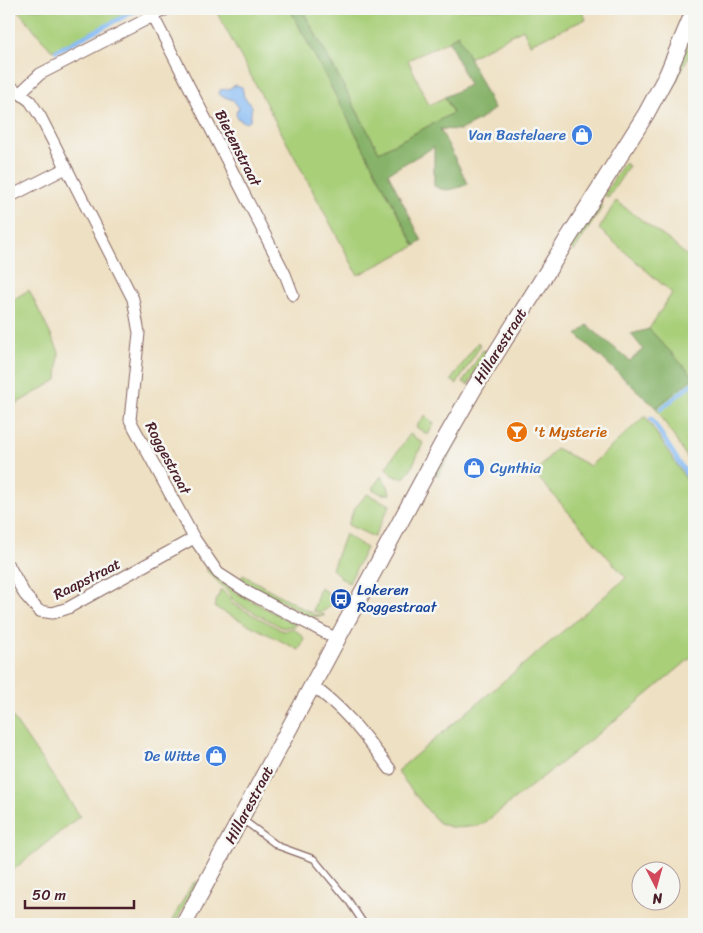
<svg xmlns="http://www.w3.org/2000/svg" width="703" height="933" font-family="Sriracha,sans-serif">
  <style>
    .green { fill: #a9cf79; stroke: #7a7752 }
    .forest { fill: #86b269; stroke: #68684a }
    .water { fill: #86bcf5; stroke: #686e90 }
    .lines { fill: none; stroke-linecap: round; stroke-linejoin: round }
    .stream { stroke: #86bcf5; stroke-width: 4.5 }
    .service-casing { stroke: #836360; stroke-width: 8 }
    .minor-casing { stroke: #836360; stroke-width: 13 }
    .secondary-casing { stroke: #836360; stroke-width: 18 }
    .service { stroke: #fff; stroke-width: 5.5 }
    .minor { stroke: #fff; stroke-width: 11 }
    .secondary { stroke: #fff; stroke-width: 16 }
    .labels { text-anchor: middle; dominant-baseline: central; stroke-width: 5; stroke-linejoin: round; paint-order: stroke }
    .shop-label { font-size: 15px; fill: #366cbe; stroke: #f6f6f2; text-anchor: end }
    .street-label { font-size: 15px; fill: #4a1f2b; stroke: #f6f6f2 }
    .food-label { font-size: 15px; fill: #c56008; stroke: #f6f6f2; text-anchor: start }
    .transit-label { font-size: 15px; fill: #164399; stroke: #f6f6f2; text-anchor: start }
  </style>
  <rect width="100%" height="100%" fill="#f6f6f2"/>
  <filter id="ink" filterUnits="userSpaceOnUse"><feTurbulence type="fractalNoise" baseFrequency=".02" numOctaves="2"/><feDisplacementMap in="SourceGraphic" scale="10" xChannelSelector="R" yChannelSelector="G"/><feConvolveMatrix kernelMatrix="1 2 1 2 8 2 1 2 1" color-interpolation-filters="sRGB"/></filter>
  <filter id="wash" filterUnits="userSpaceOnUse"><feTurbulence type="fractalNoise" baseFrequency=".0096" numOctaves="4" result="noise"/><feDisplacementMap in="SourceGraphic" scale="20" xChannelSelector="R" yChannelSelector="G"/><feGaussianBlur stdDeviation="1.12" result="paint"/><feColorMatrix in="noise" values="0 0 0 0 0 0 0 0 0 0 0 0 0 0 0 0 0 1.4 0 .05"/><feComposite in="paint" operator="in"/></filter>
  <g filter="url(#wash)">
    <rect width="100%" height="100%" fill="#eee0c2"/>
    <g class="green">
      <path d="M17,9H137L52,51Z"/>
      <path d="M215,9H290L415,246L358,275Z"/>
      <path d="M302,9H581L586,19L530,44L523,29L469,58L457,34L449,41L408,60L429,105L445,97L453,113L379,152Z"/>
      <path d="M689,43L694,45L667,101L662,99Z"/>
      <path d="M624,163L629,166L608,198L604,195Z"/>
      <path d="M616,201L670,241L694,262V469L656,408L694,377L649,329L672,293L599,229Z"/>
      <path d="M598,204L603,206L574,251L570,248Z"/>
      <path d="M29,290L59,352L57,380L9,408V302Z"/>
      <path d="M478,342L480,346L457,384L451,380Z"/>
      <path d="M483,350L488,352L468,385L463,382Z"/>
      <path d="M425,415L434,424L428,435L416,427Z"/>
      <path d="M645,416L694,491V661L692,657L632,707L483,824C469,827 454,831 440,823C432,818 405,781 397,771L626,578L535,474L556,448L590,466Z"/>
      <path d="M457,431L462,433L438,476L434,474Z"/>
      <path d="M410,434L423,443L411,469L404,478C396,478 388,474 386,467Z"/>
      <path d="M381,476L388,486L390,494H382L372,489Z"/>
      <path d="M367,494L390,505L374,537L348,525L354,509Z"/>
      <path d="M345,534L366,548L349,583L341,578L332,569Z"/>
      <path d="M208,569L224,584L234,591L296,625L295,627L291,626L283,628L234,602L228,592L206,570Z"/>
      <path d="M243,575L315,615L324,614V616L311,617L303,613L240,579Z"/>
      <path d="M320,587L335,599C330,607 323,615 313,611Z"/>
      <path d="M221,589L230,598L231,603L283,631L292,628L302,635L304,639L299,650L214,607Z"/>
      <path d="M9,712L80,816L9,873Z"/>
      <path d="M197,881L175,924H170L192,884Z"/>
    </g>
    <g class="forest">
      <path d="M290,9H302L379,152L453,113L445,97L469,85L449,41L458,34L494,109L478,121L460,130L440,129L468,184C455,189 446,193 434,186V147L388,173L422,241L415,246Z"/>
      <path d="M587,325L630,361L643,349L631,334L649,329L694,377L656,408L577,335Z"/>
    </g>
    <path class="water" d="M236,85L242,87L244,97L252,106L250,121L246,123L237,118L236,112L239,108L233,100L219,95L220,90L228,89Z"/>
    <g class="lines">
      <g class="stream">
        <path d="M56,51L139,9"/>
        <path d="M661,409L694,382"/>
        <path d="M651,418L694,486"/>
      </g>
    </g>
  </g>
  <g filter="url(#ink)">
    <g class="lines">
      <g class="service-casing">
        <path id="service" d="M242,819L278,846L314,859L348,900L364,924"/>
      </g>
      <g class="minor-casing">
        <g id="minor">
          <path d="M153,16L167,9"/>
          <path d="M9,85L30,101L40,116L133,299L139,333L130,420L194,538L218,573L249,593L337,639"/>
          <path d="M20,93L40,74L153,16L285,274L293,295"/>
          <path d="M9,197L66,168"/>
          <path d="M9,566L25,595L39,611L53,613L68,608L194,538"/>
          <path d="M312,686C344,707 367,739 390,769"/>
        </g>
      </g>
      <g class="secondary-casing">
        <path id="secondary" d="M184,924L440,448L473,390L646,114L667,75L694,11"/>
      </g>
      <use href="#service" class="service"/>
      <use href="#minor" class="minor"/>
      <use href="#secondary" class="secondary"/>
    </g>
  </g>
  <defs>
    <g id="shop-disc" transform="scale(1.125)"><circle r="9.5" fill="#3f7fe0" stroke="#f6f6f2"/><path d="M-5-2.5h2.3a2.7 3.5 0 0 1 5.4 0H5L5.5 6h-11ZM-1.5-2.5h3a1.5 2.3 0 0 0-3 0Z" fill="#fff"/></g>
    <g id="bar-disc" transform="scale(1.125)"><circle r="9.5" fill="#e8710a" stroke="#f6f6f2"/><path d="M-6-5H6L.8 .8V4.5H3.5V6h-7V4.5H-.8V.8Z" fill="#fff"/></g>
    <g id="bus-disc" transform="scale(1.125)"><circle r="9.5" fill="#1a4fb4" stroke="#f6f6f2"/><path d="M-5-6H5V4H4V6H2V4H-2V6H-4V4H-5ZM-3.5-4V0h7V-4ZM-3.5 1.2v1.5H-2V1.2ZM2 1.2v1.5H3.5V1.2Z" fill="#fff"/></g>
  </defs>
  <g fill-rule="evenodd">
    <use href="#shop-disc" x="582" y="135"/>
    <use href="#bar-disc" x="517" y="432"/>
    <use href="#shop-disc" x="474" y="468"/>
    <use href="#bus-disc" x="341" y="599"/>
    <use href="#shop-disc" x="216" y="756"/>
  </g>
  <g class="labels">
    <g class="shop-label">
      <text x="566" y="135">Van Bastelaere</text>
      <text x="490" y="468" text-anchor="start">Cynthia</text>
      <text x="200" y="756">De Witte</text>
    </g>
    <g class="street-label">
      <text transform="translate(238 148) rotate(63)">Bietenstraat</text>
      <text transform="translate(500 346) rotate(-58)">Hillarestraat</text>
      <text transform="translate(168 458) rotate(62)">Roggestraat</text>
      <text transform="translate(87 579) rotate(-27)">Raapstraat</text>
      <text transform="translate(249 805) rotate(-62)">Hillarestraat</text>
    </g>
    <g class="food-label">
      <text x="533" y="432">'t Mysterie</text>
    </g>
    <g class="transit-label">
      <text x="357" y="590">Lokeren<tspan x="357" dy="17">Roggestraat</tspan></text>
    </g>
  </g>
  <rect width="703" height="933" fill="none" stroke="#f6f6f2" stroke-width="30"/>
  <g transform="translate(656 886) rotate(174)"><circle r="24" fill="#f6f6f2" stroke="#b1a0a2"/>
  <path d="M0-4L9 19L0 12L-9 19Z" fill="#d1495b"/>
  <text y="-8" font-size="14" font-weight="bold" text-anchor="middle" fill="#4a1f2b">N</text>
  </g>
  <path d="M25 900v8h109v-8" fill="none" stroke="#4a1f2b" stroke-width="2.5"/>
  <text x="32" y="900" font-size="15" fill="#4a1f2b" stroke="#f6f6f2" stroke-width="4" paint-order="stroke">50 m</text>
</svg>
